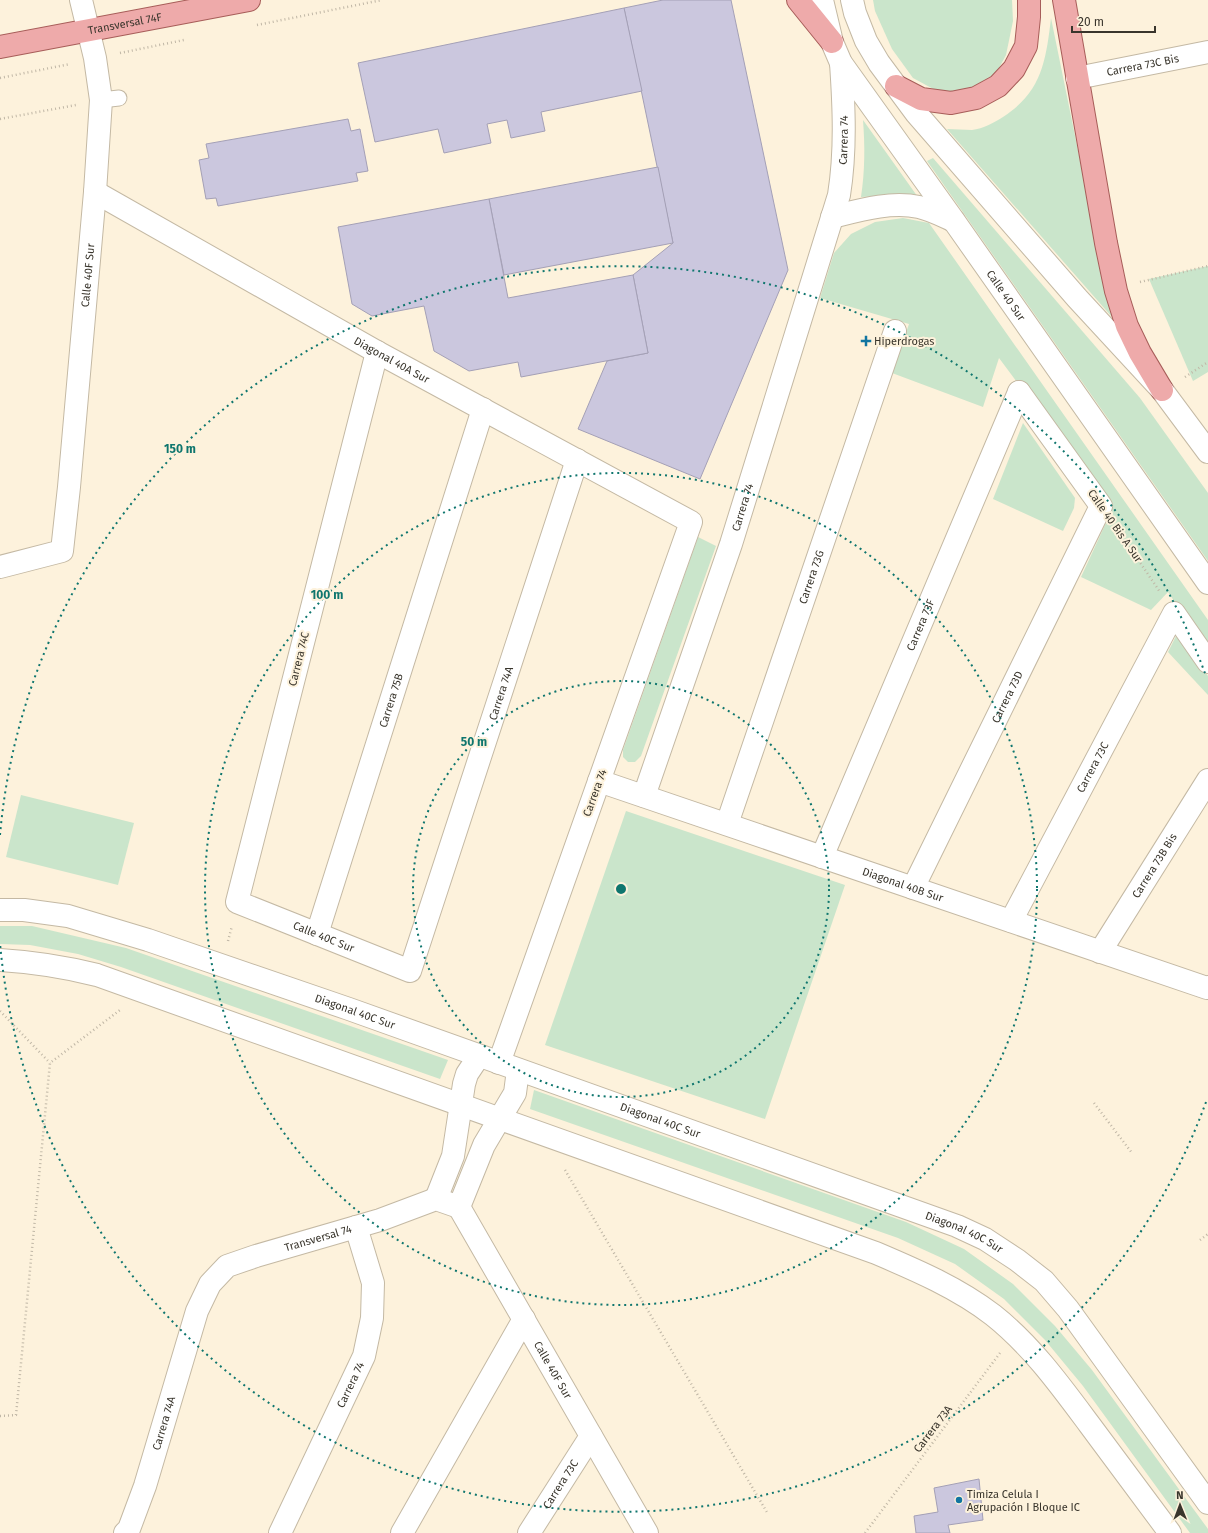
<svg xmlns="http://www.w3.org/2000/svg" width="1208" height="1533" font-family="'Fira Sans',sans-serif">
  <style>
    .green { fill: #cae5cb }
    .building { fill: #cbc7de; stroke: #a4a0b6 }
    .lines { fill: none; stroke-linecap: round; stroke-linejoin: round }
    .lane-casing { stroke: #c4b9a4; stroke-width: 17 }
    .street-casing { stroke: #c4b9a4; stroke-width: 24 }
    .secondary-casing { stroke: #c4b9a4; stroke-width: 24 }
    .primary-casing { stroke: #a75d59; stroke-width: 24 }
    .path { stroke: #c0b7a6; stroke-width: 2.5; stroke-dasharray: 1 3; stroke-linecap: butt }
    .lane { stroke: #fff; stroke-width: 15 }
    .street { stroke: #fff; stroke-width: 22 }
    .secondary { stroke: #fff; stroke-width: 22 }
    .primary { stroke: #eaa; stroke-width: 22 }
    .ring { fill: none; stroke: #0f766e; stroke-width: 2; stroke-dasharray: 2 4 }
    .poi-dot { fill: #1175a1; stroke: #fdf2dc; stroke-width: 1.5 }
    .labels { text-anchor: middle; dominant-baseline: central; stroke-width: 4; stroke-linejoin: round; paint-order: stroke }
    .street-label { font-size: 11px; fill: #39352c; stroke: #fdf2dc }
    .poi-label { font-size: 11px; fill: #39352c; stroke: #fdf2dc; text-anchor: start }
    .centre { fill: #0f766e; stroke: #fdf2dc; stroke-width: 2 }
    .ring-label { font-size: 12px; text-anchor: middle; font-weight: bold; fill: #0f766e; stroke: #fdf2dc; stroke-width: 4; stroke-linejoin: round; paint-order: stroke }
  </style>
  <rect width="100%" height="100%" fill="#fdf2dc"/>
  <g class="green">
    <path d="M873,0H1012L1013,21L1006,55L992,81L970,91H937L913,78L892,49L875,11Z"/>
    <path d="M1051,18L1112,317L947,129C955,129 964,130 972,130C983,129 995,122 1003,117C1042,92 1046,60 1051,18Z"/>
    <path d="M863,120L920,200L879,196L861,197C865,171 865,146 863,120Z"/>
    <path d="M933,158L1140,398L1208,493V561L927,161Z"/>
    <path d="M903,218L929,223L1208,620V651L1168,592L1151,610L1081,577L1112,510L999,358L983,407L892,373L909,324L820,298L834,253L851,234L875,222Z"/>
    <path d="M1208,266V372L1193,381L1149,279Z"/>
    <path d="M1023,423L1075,498L1074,508L1063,531L993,499Z"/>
    <path d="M698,537L716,546L641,756L635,762H628L623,757V750Z"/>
    <path d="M1177,634L1208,676V695L1168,652Z"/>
    <path d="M21,795L134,823L118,885L6,857Z"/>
    <path d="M626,811L845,885L765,1119L545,1045Z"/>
    <path d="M0,926H32L126,948L448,1060L440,1079L121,967L78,954L30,945L0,944Z"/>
    <path d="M534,1090L906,1222L964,1249L1013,1284L1055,1326L1092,1370L1208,1529V1533H1190L1083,1386L1045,1340L1004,1299L955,1264L898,1238L530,1109Z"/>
  </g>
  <g class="building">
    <path d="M663,0H731L788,270L700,479L578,429L607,361L648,353L633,275L673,243L624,8Z"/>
    <path d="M624,8L642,91L541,112L545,131L511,138L507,120L487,124L491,143L444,153L438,129L375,142L358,63Z"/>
    <path d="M348,119L351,131L360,129L368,171L356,173L358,181L218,206L216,198L206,199L199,160L209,158L206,144Z"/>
    <path d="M658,167L673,243L504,275L489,199Z"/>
    <path d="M489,199L508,298L633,275L648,353L521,377L518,362L469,371L434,351L424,306L372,316L352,304L338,227Z"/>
    <path d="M979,1479L983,1520L948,1525L950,1533H916L914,1516L938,1512L934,1488Z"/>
  </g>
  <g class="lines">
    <g class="lane-casing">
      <path id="lane" d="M101,100L119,98"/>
    </g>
    <g class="street-casing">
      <g id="street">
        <path id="s1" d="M1077,78L1208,52"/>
        <path id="s2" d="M95,192L377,352L691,522L499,1063"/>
        <path d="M832,217C860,210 891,201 919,207C932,210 943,216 954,221"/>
        <path id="s3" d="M377,352L237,902L410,971L577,460"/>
        <path id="s4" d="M0,567L62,551L69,487L95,192L101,100L95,58L81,0"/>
        <path id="s5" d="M599,781L1207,988L1208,987"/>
        <path id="s6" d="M644,796L731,544L839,195C846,151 844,107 841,63"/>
        <path id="s7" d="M727,824L895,331"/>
        <path id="s8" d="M822,857L1019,392"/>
        <path id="s9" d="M913,888L1101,506L1019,392"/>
        <path id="s10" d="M1011,921L1174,613L1208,662"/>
        <path id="s11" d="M317,934L483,409"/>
        <path id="s12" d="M1100,952L1208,780"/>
        <path d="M436,1199L453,1156L464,1084L467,1074L479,1056"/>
        <path id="s13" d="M459,1207L647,1533"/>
        <path d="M459,1207L484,1145L515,1093L518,1070"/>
        <path id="s14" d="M125,1533L129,1529L145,1486L197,1311L210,1284L227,1266L256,1256L380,1220L436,1199L459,1207"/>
        <path id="s15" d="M280,1533L364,1356L372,1318L373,1283L356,1227"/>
        <path d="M402,1533L524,1319"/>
        <path id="s16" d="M529,1533L591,1436"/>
      </g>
    </g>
    <g class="secondary-casing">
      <g id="secondary">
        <path id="s17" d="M822,0L832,42L841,63L954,221L1208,583"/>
        <path d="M852,0L855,13L866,41L879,63L916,113L1077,298L1162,390L1208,452"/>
        <path id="s18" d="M0,910H24L68,916L148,940L349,1009L957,1226L985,1239L1017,1260L1044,1281L1068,1309L1208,1503"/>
        <path d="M0,960C33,962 65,967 97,975L876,1253C916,1270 958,1288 993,1315C1031,1345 1060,1385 1089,1424C1116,1460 1143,1497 1170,1533"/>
      </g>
    </g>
    <g class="primary-casing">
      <g id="primary">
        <path d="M798,0L832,42"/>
        <path d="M1064,0L1106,243L1116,291L1127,326L1140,353L1162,390"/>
        <path id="s19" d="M0,47L249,0"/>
        <path d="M896,86L921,99L951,103L976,98L998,86L1014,69L1026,46L1029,17V0"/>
      </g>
    </g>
    <g class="path">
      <path d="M257,25L382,0"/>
      <path d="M120,53L184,40"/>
      <path d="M0,78L70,64"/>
      <path d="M0,119L76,105"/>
      <path d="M1140,282L1208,266"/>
      <path d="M1185,377L1208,362"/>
      <path d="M1118,530L1160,592"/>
      <path d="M228,941L232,926"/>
      <path d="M0,1011L50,1063"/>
      <path d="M1094,1103L1132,1153"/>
      <path d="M565,1170L768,1514"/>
      <path d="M1200,1240L1208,1234"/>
      <path d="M0,1416L16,1415L50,1063L120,1010"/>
      <path d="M865,1533L1000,1353"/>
    </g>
    <use href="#lane" class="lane"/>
    <use href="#street" class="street"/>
    <use href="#secondary" class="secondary"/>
    <use href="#primary" class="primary"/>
  </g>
  <g class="ring">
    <circle cx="621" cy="889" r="208"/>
    <circle cx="621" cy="889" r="416"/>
    <path d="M1206 1102A623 623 0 0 1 0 943M0 835A623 623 0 0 1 1206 676"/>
  </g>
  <g class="poi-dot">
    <path d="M864 335h4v4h4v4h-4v4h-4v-4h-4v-4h4z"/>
    <circle cx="959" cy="1500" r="4"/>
  </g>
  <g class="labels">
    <g class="street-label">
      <text stroke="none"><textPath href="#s19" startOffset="127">Transversal 74F</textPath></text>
      <text stroke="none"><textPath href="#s1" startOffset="67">Carrera 73C Bis</textPath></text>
      <text stroke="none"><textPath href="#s6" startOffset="687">Carrera 74</textPath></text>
      <text stroke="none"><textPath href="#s4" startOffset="341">Calle 40F Sur</textPath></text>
      <text stroke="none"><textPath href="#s17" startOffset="351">Calle 40 Sur</textPath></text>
      <text stroke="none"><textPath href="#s2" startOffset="341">Diagonal 40A Sur</textPath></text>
      <text stroke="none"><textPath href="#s6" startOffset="305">Carrera 74</textPath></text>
      <text transform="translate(1115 526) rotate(55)">Calle 40 Bis A Sur</text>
      <text stroke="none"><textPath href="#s7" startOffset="261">Carrera 73G</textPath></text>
      <text stroke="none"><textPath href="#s8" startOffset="252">Carrera 73F</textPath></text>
      <text transform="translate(299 659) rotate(-76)">Carrera 74C</text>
      <text stroke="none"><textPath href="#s3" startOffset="1046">Carrera 74A</textPath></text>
      <text stroke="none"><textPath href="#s9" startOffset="213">Carrera 73D</textPath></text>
      <text stroke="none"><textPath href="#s11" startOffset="245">Carrera 75B</textPath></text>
      <text stroke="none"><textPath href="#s10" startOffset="174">Carrera 73C</textPath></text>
      <text transform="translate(595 793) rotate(-70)">Carrera 74</text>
      <text stroke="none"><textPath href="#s12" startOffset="102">Carrera 73B Bis</textPath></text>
      <text stroke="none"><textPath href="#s5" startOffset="321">Diagonal 40B Sur</textPath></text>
      <text stroke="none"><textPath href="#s3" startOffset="661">Calle 40C Sur</textPath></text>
      <text stroke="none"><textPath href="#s18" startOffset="371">Diagonal 40C Sur</textPath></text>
      <text stroke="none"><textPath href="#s18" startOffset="695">Diagonal 40C Sur</textPath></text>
      <text stroke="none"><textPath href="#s18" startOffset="1019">Diagonal 40C Sur</textPath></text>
      <text stroke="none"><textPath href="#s14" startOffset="384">Transversal 74</textPath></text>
      <text stroke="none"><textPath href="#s13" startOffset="188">Calle 40F Sur</textPath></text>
      <text stroke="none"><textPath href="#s15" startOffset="164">Carrera 74</textPath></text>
      <text stroke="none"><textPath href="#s14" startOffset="117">Carrera 74A</textPath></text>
      <text transform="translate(933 1429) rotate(-53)">Carrera 73A</text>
      <text stroke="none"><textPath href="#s16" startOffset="58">Carrera 73C</textPath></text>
    </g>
    <g class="poi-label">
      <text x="874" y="341">Hiperdrogas</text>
      <text x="967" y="1494">Timiza Celula I<tspan x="967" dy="13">Agrupación I Bloque IC</tspan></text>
    </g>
  </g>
  <circle cx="621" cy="889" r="6" class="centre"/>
  <g class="ring-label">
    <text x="180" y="453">150 m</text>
    <text x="327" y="599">100 m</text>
    <text x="474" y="746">50 m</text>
  </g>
  <g transform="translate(1180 1505) rotate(359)" stroke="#fdf2dc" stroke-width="3" paint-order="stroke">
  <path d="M0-3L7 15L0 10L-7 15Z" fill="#39352c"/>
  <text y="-6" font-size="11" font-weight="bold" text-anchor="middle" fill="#39352c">N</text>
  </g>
  <path d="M1072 26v6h83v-6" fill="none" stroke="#39352c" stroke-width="2"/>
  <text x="1078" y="26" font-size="12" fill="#39352c" stroke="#fdf2dc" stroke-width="3" paint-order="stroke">20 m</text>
</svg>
